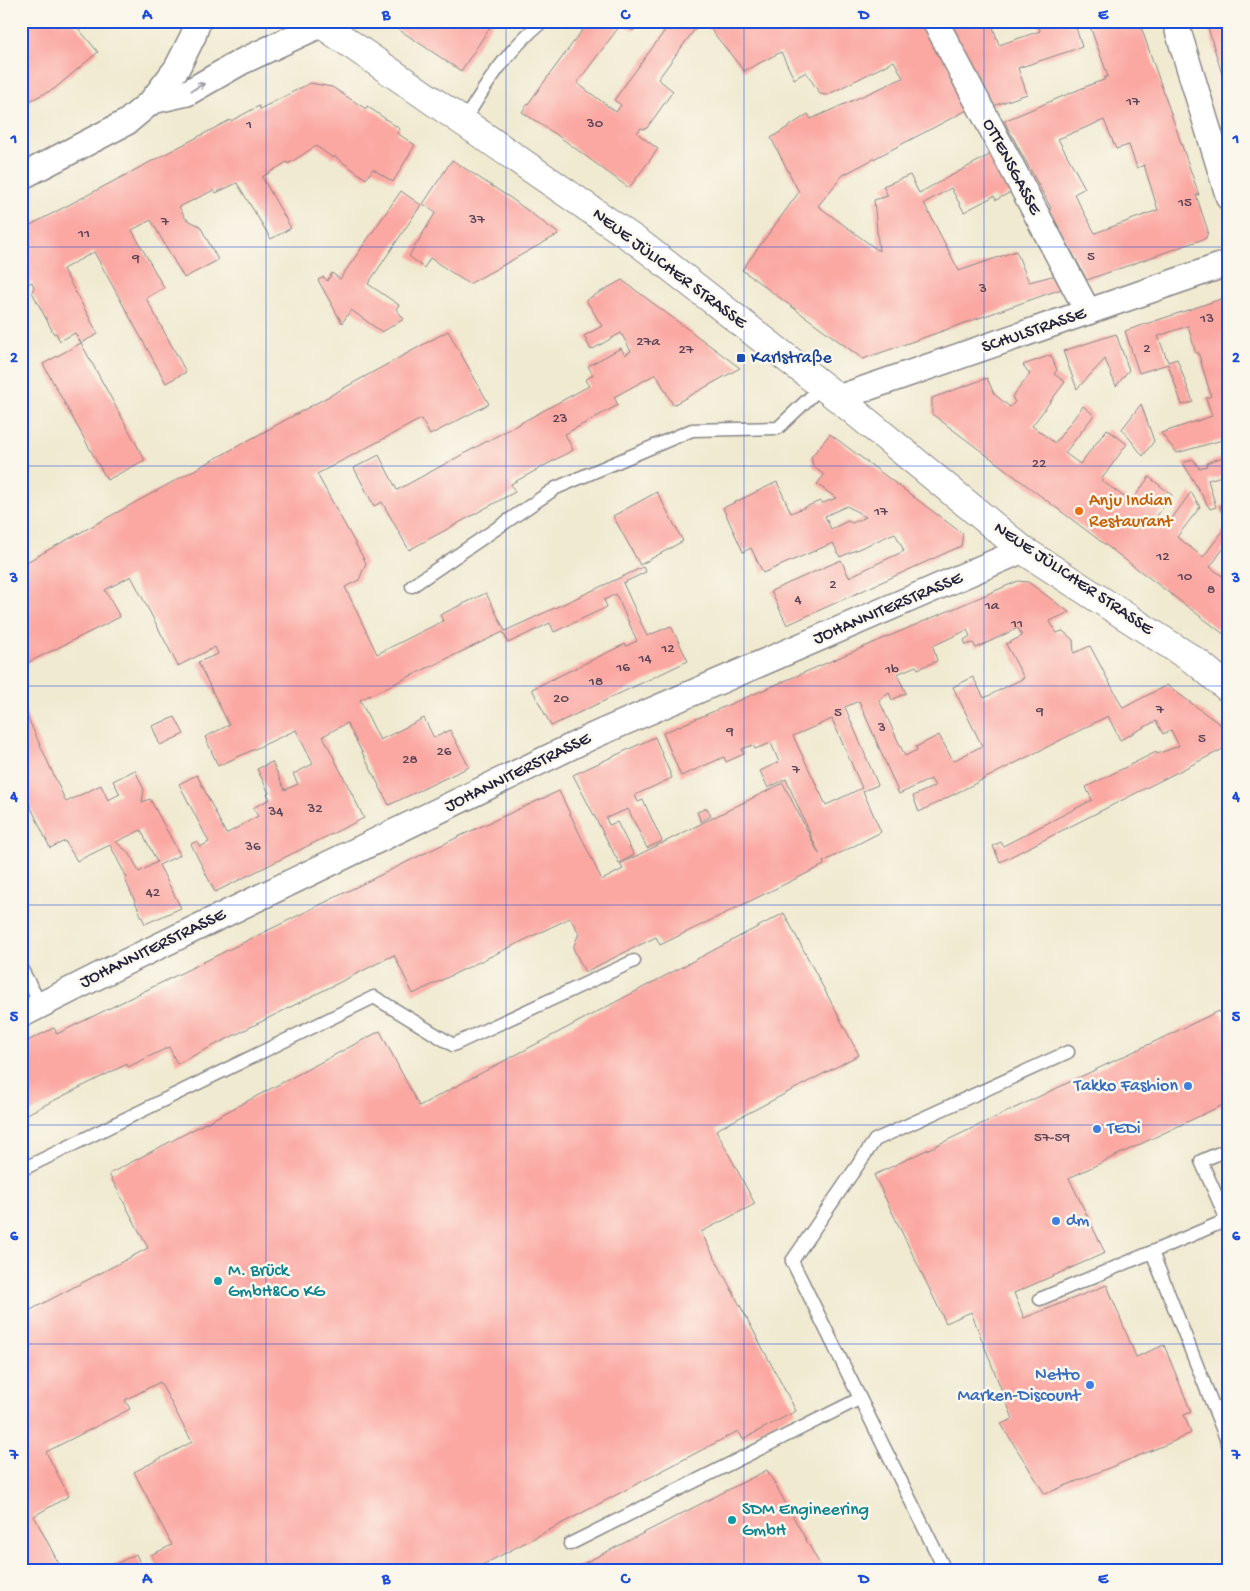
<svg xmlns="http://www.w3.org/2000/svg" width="1250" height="1591" font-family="'Gochi Hand',sans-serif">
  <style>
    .building { fill: #fba7a2; fill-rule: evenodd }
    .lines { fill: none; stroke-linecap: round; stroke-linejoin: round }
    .service-casing { stroke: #898686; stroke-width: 15 }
    .minor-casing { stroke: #898686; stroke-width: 28 }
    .tertiary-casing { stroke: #898686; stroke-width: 30 }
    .service { stroke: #fff; stroke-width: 12 }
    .minor { stroke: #fff; stroke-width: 25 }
    .tertiary { stroke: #fff; stroke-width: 28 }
    .oneway { stroke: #9c9ca7 }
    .grid { fill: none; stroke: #1d4ed8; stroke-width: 1; stroke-opacity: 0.55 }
    .transit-dot { fill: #1a4fb4; stroke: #fbf7ec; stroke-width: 2 }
    .food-dot { fill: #e8710a; stroke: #fbf7ec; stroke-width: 2 }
    .shop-dot { fill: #3f7fe0; stroke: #fbf7ec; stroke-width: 2 }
    .culture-dot { fill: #0f9aa8; stroke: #fbf7ec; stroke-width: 2 }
    .labels { text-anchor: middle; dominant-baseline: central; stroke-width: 5; stroke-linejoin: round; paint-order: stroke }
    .number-label { font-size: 15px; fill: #584355 }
    .street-label { font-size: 18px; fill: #22223b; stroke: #fbf7ec }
    .transit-label { font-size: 18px; fill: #164399; stroke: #fbf7ec; text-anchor: start }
    .food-label { font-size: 18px; fill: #c56008; stroke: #fbf7ec; text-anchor: start }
    .shop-label { font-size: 18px; fill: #366cbe; stroke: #fbf7ec; text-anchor: end }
    .culture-label { font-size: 18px; fill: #0d838f; stroke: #fbf7ec; text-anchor: start }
    .neatline { fill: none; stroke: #1d4ed8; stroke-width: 2 }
    .grid-label { font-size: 16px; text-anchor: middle; font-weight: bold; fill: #1d4ed8 }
  </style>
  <rect width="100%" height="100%" fill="#fbf7ec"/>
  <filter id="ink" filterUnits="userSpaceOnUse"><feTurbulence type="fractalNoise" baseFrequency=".02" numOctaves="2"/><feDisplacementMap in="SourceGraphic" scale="10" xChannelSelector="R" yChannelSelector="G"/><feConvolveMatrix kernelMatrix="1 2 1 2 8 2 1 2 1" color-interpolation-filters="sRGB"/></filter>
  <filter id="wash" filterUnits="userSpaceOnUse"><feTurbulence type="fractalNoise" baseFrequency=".0096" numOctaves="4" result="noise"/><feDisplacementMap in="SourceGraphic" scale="20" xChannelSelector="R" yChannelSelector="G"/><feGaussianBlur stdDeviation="1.12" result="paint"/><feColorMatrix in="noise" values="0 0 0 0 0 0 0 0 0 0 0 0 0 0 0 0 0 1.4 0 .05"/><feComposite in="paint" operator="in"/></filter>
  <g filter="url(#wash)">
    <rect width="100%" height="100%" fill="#f0ead1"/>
    <g id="blocks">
      <g class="building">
        <path d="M21,21H72L98,52L54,89L21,105V44L26,42L21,35Z"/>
        <path d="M386,21H490L493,23L461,71Z"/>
        <path d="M589,21H641L633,31L622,23L577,83L616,112L621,105L614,100L672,21H701L658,79L673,91L647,128L644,129L641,128L637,133L658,149L629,188L557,135L522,112Z"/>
        <path d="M704,21H925L971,108L843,175L818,206L879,251L874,200L888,196L883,186L910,175L919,193L995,152L1015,190L996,200L994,196L964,212L951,188L924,203L959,271L1016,251L1029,282L1060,274L1067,287L863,359L742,270L799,192L771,138L808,114L811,119L903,78L894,61L827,95L820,94L806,72L794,79L781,52L744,71Z"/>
        <path d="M947,21H991L999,45L1040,31L1037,21H1074L1082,47L1018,68L1027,94L993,106Z"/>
        <path d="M1088,21H1139L1199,195H1196L1208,231L1206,238L1087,280L1049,209L1051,208L1004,121L1092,84L1104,80V78L1108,76ZM1104,120L1116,149L1129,145L1137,168L1144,165L1158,210L1095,233L1074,194L1085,188L1058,139Z"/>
        <path d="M1206,21H1229V93L1228,94Z"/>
        <path d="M310,83L332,87L366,109L367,106L400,129L397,133L415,145L393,182L373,169L366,179L334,156L333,158L316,146L288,164L287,162L262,177L291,228L271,239L237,183L216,193L214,190L179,207L186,219L200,226L218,260L184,278L151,220L132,230L164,288L146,298L186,372L166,383L94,252L63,269L98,334L81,343L75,333L60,341L56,333L54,334L32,292L34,287L32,282L21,287V230L230,120L231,121L259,106L260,109Z"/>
        <path d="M452,160L512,199L559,234L469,284L430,258L424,268L409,256L436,212L423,204Z"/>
        <path d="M401,191L421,205L368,284L399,305L396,309L404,319L382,332L351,310L342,323L318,280L324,277L327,281L332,273L340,279Z"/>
        <path d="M622,280L740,368L673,405L656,374L614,397L618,405L565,434L573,450L511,484L515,492L409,550L382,502L374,506L354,468L379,455L397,490L589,386L585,380L593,375L588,366L621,348L625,355L631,351L621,333L591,350L584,336L602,326L586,300Z"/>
        <path d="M1227,297L1229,299V438L1177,453L1161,433L1212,416L1206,398L1211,396L1198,352L1196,354L1188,326L1158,336L1168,362L1177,359L1193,402L1182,405L1168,364L1139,373L1125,331Z"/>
        <path d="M448,331L489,404L430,435L421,419L317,474L366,563L359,580L345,587L377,654L443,621L440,615L486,593L505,631L643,567L646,572L623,583L647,636L671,626L688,661L551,726L532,689L625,644L626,646L637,641L616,594L604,600L607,607L554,632L550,623L508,643L503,632L360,700L380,740L424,718L434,738L450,730L469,767L389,805L347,723L323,736L364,818L215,892L191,844L197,841L200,847L209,842L179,784L197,775L226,834L258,816L253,808L270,799L267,794L269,793L257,769L272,762L285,790L298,784L293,774L313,764L296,730L218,766L205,737L229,725L198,662L218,654L215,647L178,666L131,576L105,590L120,617L21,666V565Z"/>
        <path d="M1116,334L1129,370L1116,386L1105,359L1077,389L1063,351Z"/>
        <path d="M81,343L145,460L107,480L43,364Z"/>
        <path d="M1051,355L1057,370L1054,374L1065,382L1032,426L1055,443L1083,406L1094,415L1065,453L1080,464L1107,429L1127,444L1101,480L1131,502L1149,477L1172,495L1154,520L1165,528L1191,492L1200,507L1177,537L1203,557L1226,527L1229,530V541L1210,567L1225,578L1229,573V638L932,414V398L987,378L994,394L1010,407L1015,402L1012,397L1030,374L1023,365Z"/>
        <path d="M1141,404L1154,441L1143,456L1122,429Z"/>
        <path d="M830,434L963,534L961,546L787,625L771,591L841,560L849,577L904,551L895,533L840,557L833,543L763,573L751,548L743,552L723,508L777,482L791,513L820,501L823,503L836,498L817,484L824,475L813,466L811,457ZM847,506L866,517L852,523L848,521L831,529L825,516Z"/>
        <path d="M1229,455V474L1208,480L1216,507L1210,509L1183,463L1193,459L1199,468L1207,466L1206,463Z"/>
        <path d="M657,492L683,541L640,565L613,516Z"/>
        <path d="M1229,504V510L1221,512L1220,506Z"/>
        <path d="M1018,581L1028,582L1069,612L1050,621L1056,633L1063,631L1073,640L1074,653L1090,646L1123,708L1167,685L1229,731V746L1000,862L993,846L1001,842L1003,846L1092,800L1086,787L1156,752L1157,754L1179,746L1171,730L1163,734L1156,721L1120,740L1108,716L919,812L913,796L935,786L931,779L899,794L859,701L845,707L878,785L863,791L881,832L823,862L824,865L660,945L656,937L585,972L573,948L579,933L570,918L413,994L394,955L177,1064L169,1047L128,1067L127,1064L21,1117V1044L54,1028L57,1034L460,836L559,791L602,880L623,869L620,864L783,783L819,854L786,779L768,788L760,771L779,762L771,743L755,749L753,745L742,749L744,754L726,762L724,757L681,776L663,733ZM1018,628L1022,636L1006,644L1024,678L984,698L973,677L953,687L982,746L953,761L939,735L916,747L917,750L905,756L879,700L889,693L892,700L906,693L897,674L916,666L918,669L937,661L933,646L967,630L970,636L964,640L966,645L973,643L976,648ZM832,719L862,788L826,805L793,736Z"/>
        <path d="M21,703L66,802L101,785L108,800L120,794L113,781L135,770L144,790L142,802L150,799L180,855L159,865L181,908L145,924L125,879L127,878L110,845L77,861L65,841L50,848L21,786ZM141,830L157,862L139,872L130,854L116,842Z"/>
        <path d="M175,717L184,734L160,745L152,726Z"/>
        <path d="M655,737L672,778L635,795L638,802L643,800L662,841L647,848L628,809L606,818L609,825L617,822L634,855L619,863L573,775Z"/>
        <path d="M707,808L711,816L701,822L697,812Z"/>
        <path d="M784,913L859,1055L716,1130L755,1204L701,1232L796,1411L743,1439L738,1431L473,1570H159L151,1555L172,1545L134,1472L192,1442L160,1382L125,1400L130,1409L46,1452L69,1496L34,1516L62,1570H21V1315L148,1248L109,1174L380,1031L419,1106Z"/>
        <path d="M1219,1011L1229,1030V1102L1069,1178L1105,1253L1014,1293L1024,1318L1107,1285L1136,1357L1164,1345L1191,1412L1184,1415L1191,1433L1170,1443L1045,1494L1001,1424L1013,1419L971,1312L946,1323L874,1175Z"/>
        <path d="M767,1470L823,1570H571Z"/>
        <path d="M136,1554L143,1570H104Z"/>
      </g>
    </g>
  </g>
  <g filter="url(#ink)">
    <use href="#blocks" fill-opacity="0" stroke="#898686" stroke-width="1"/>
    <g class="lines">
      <g class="service-casing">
        <g id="service">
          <path d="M464,121C487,83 508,49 543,21"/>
          <path d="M412,586L556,488L692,430L778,428L822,386"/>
          <path d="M21,968L41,1005"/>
          <path d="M1229,1149L1201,1161L1227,1220L1152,1252L1229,1446"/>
          <path d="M21,1170L374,997L453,1045L634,961"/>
          <path d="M1040,1299L1152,1252"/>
          <path d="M570,1544L859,1399"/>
          <path d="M945,1570L792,1261L875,1140L1068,1052"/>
        </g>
      </g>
      <g class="minor-casing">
        <g id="minor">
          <path d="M935,21L1088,312"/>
          <path d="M1175,21L1229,198"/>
          <path d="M152,101L187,93L241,62L322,24"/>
          <path d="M21,177L127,122L152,101L177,68L193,36L198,21"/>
          <path d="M838,398L1229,263"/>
          <path d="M21,1015L126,962L595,735L1023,550"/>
        </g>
      </g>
      <g class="tertiary-casing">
        <path id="tertiary" d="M317,21L642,245L838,398L1023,550L1198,663L1229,689"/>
      </g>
      <use href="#service" class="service"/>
      <use href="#minor" class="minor"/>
      <use href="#tertiary" class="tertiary"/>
    </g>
    <defs><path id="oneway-shaft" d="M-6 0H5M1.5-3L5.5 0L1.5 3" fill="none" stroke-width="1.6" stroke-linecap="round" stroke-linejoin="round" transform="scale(1.25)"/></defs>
    <use class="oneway" href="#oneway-shaft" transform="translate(198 87) rotate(-29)"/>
  </g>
  <path class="grid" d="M266,21V1570M506,21V1570M744,21V1570M984,21V1570M21,247H1229M21,466H1229M21,686H1229M21,905H1229M21,1125H1229M21,1344H1229"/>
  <rect class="transit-dot" x="736" y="353" width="10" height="10" rx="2.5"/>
  <circle class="food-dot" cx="1079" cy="511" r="5"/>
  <g class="shop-dot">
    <circle cx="1188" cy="1086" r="5"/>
    <circle cx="1097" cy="1129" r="5"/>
    <circle cx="1056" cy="1221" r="5"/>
    <circle cx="1090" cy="1385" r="5"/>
  </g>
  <g class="culture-dot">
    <circle cx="218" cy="1281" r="5"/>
    <circle cx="732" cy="1520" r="5"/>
  </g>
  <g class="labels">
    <g class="number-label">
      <text x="1133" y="102">17</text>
      <text x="595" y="124">30</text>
      <text x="249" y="125">1</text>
      <text x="1185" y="203">15</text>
      <text x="477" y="220">37</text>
      <text x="165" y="222">7</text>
      <text x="84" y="234">11</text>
      <text x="1091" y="257">5</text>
      <text x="136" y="259">9</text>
      <text x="983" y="289">3</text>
      <text x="1207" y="319">13</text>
      <text x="648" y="342">27a</text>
      <text x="1147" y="349">2</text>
      <text x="686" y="350">27</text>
      <text x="560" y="419">23</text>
      <text x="1039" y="464">22</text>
      <text x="881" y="512">17</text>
      <text x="1163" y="557">12</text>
      <text x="1185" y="577">10</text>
      <text x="833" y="585">2</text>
      <text x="1211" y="590">8</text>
      <text x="798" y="600">4</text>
      <text x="992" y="606">1a</text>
      <text x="1017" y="624">11</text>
      <text x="668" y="649">12</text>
      <text x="645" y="659">14</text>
      <text x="623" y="668">16</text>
      <text x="892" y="670">1b</text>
      <text x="596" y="682">18</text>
      <text x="561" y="699">20</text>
      <text x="1160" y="710">7</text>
      <text x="1040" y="712">9</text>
      <text x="838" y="713">5</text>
      <text x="882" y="728">3</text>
      <text x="730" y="732">9</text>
      <text x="1202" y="739">5</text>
      <text x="444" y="752">26</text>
      <text x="410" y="760">28</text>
      <text x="796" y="770">7</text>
      <text x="315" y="809">32</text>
      <text x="276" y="812">34</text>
      <text x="253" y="847">36</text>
      <text x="153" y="893">42</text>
      <text x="1052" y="1138">57-59</text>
    </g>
    <g class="street-label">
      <text transform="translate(1011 167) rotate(62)">OTTENSGASSE</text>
      <text transform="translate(669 269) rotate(37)">NEUE JÜLICHER STRASSE</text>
      <text transform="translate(1034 331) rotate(-19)">SCHULSTRASSE</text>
      <text transform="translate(1073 579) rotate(34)">NEUE JÜLICHER STRASSE</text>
      <text transform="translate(888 609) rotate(-23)">JOHANNITERSTRASSE</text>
      <text transform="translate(518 773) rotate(-26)">JOHANNITERSTRASSE</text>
      <text transform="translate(153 949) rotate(-26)">JOHANNITERSTRASSE</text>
    </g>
    <g class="transit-label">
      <text x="751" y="358">Karlstraße</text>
    </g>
    <g class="food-label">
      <text x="1089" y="501">Anju Indian<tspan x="1089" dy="21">Restaurant</tspan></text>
    </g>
    <g class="shop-label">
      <text x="1178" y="1086">Takko Fashion</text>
      <text x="1107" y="1129" text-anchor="start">TEDi</text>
      <text x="1066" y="1221" text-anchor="start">dm</text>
      <text x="1080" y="1375">Netto<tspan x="1080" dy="21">Marken-Discount</tspan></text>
    </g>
    <g class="culture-label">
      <text x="228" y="1271">M. Brück<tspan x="228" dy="21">GmbH&amp;Co KG</tspan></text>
      <text x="742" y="1510">SDM Engineering<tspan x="742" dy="21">GmbH</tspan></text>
    </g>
  </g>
  <rect width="1250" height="1591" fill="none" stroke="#fbf7ec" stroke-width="55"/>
  <rect x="28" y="28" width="1194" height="1536" class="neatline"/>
  <g class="grid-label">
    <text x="147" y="19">A</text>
    <text x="386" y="19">B</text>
    <text x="625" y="19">C</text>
    <text x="864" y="19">D</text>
    <text x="1103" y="19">E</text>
    <text x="14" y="143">1</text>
    <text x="1236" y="143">1</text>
    <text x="14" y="362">2</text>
    <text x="1236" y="362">2</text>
    <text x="14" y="582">3</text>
    <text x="1236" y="582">3</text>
    <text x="14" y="801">4</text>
    <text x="1236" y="801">4</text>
    <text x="14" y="1021">5</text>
    <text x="1236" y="1021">5</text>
    <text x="14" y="1240">6</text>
    <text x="1236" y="1240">6</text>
    <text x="14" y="1459">7</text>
    <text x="1236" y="1459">7</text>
    <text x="147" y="1583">A</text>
    <text x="386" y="1583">B</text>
    <text x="625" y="1583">C</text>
    <text x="864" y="1583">D</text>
    <text x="1103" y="1583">E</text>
  </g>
</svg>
